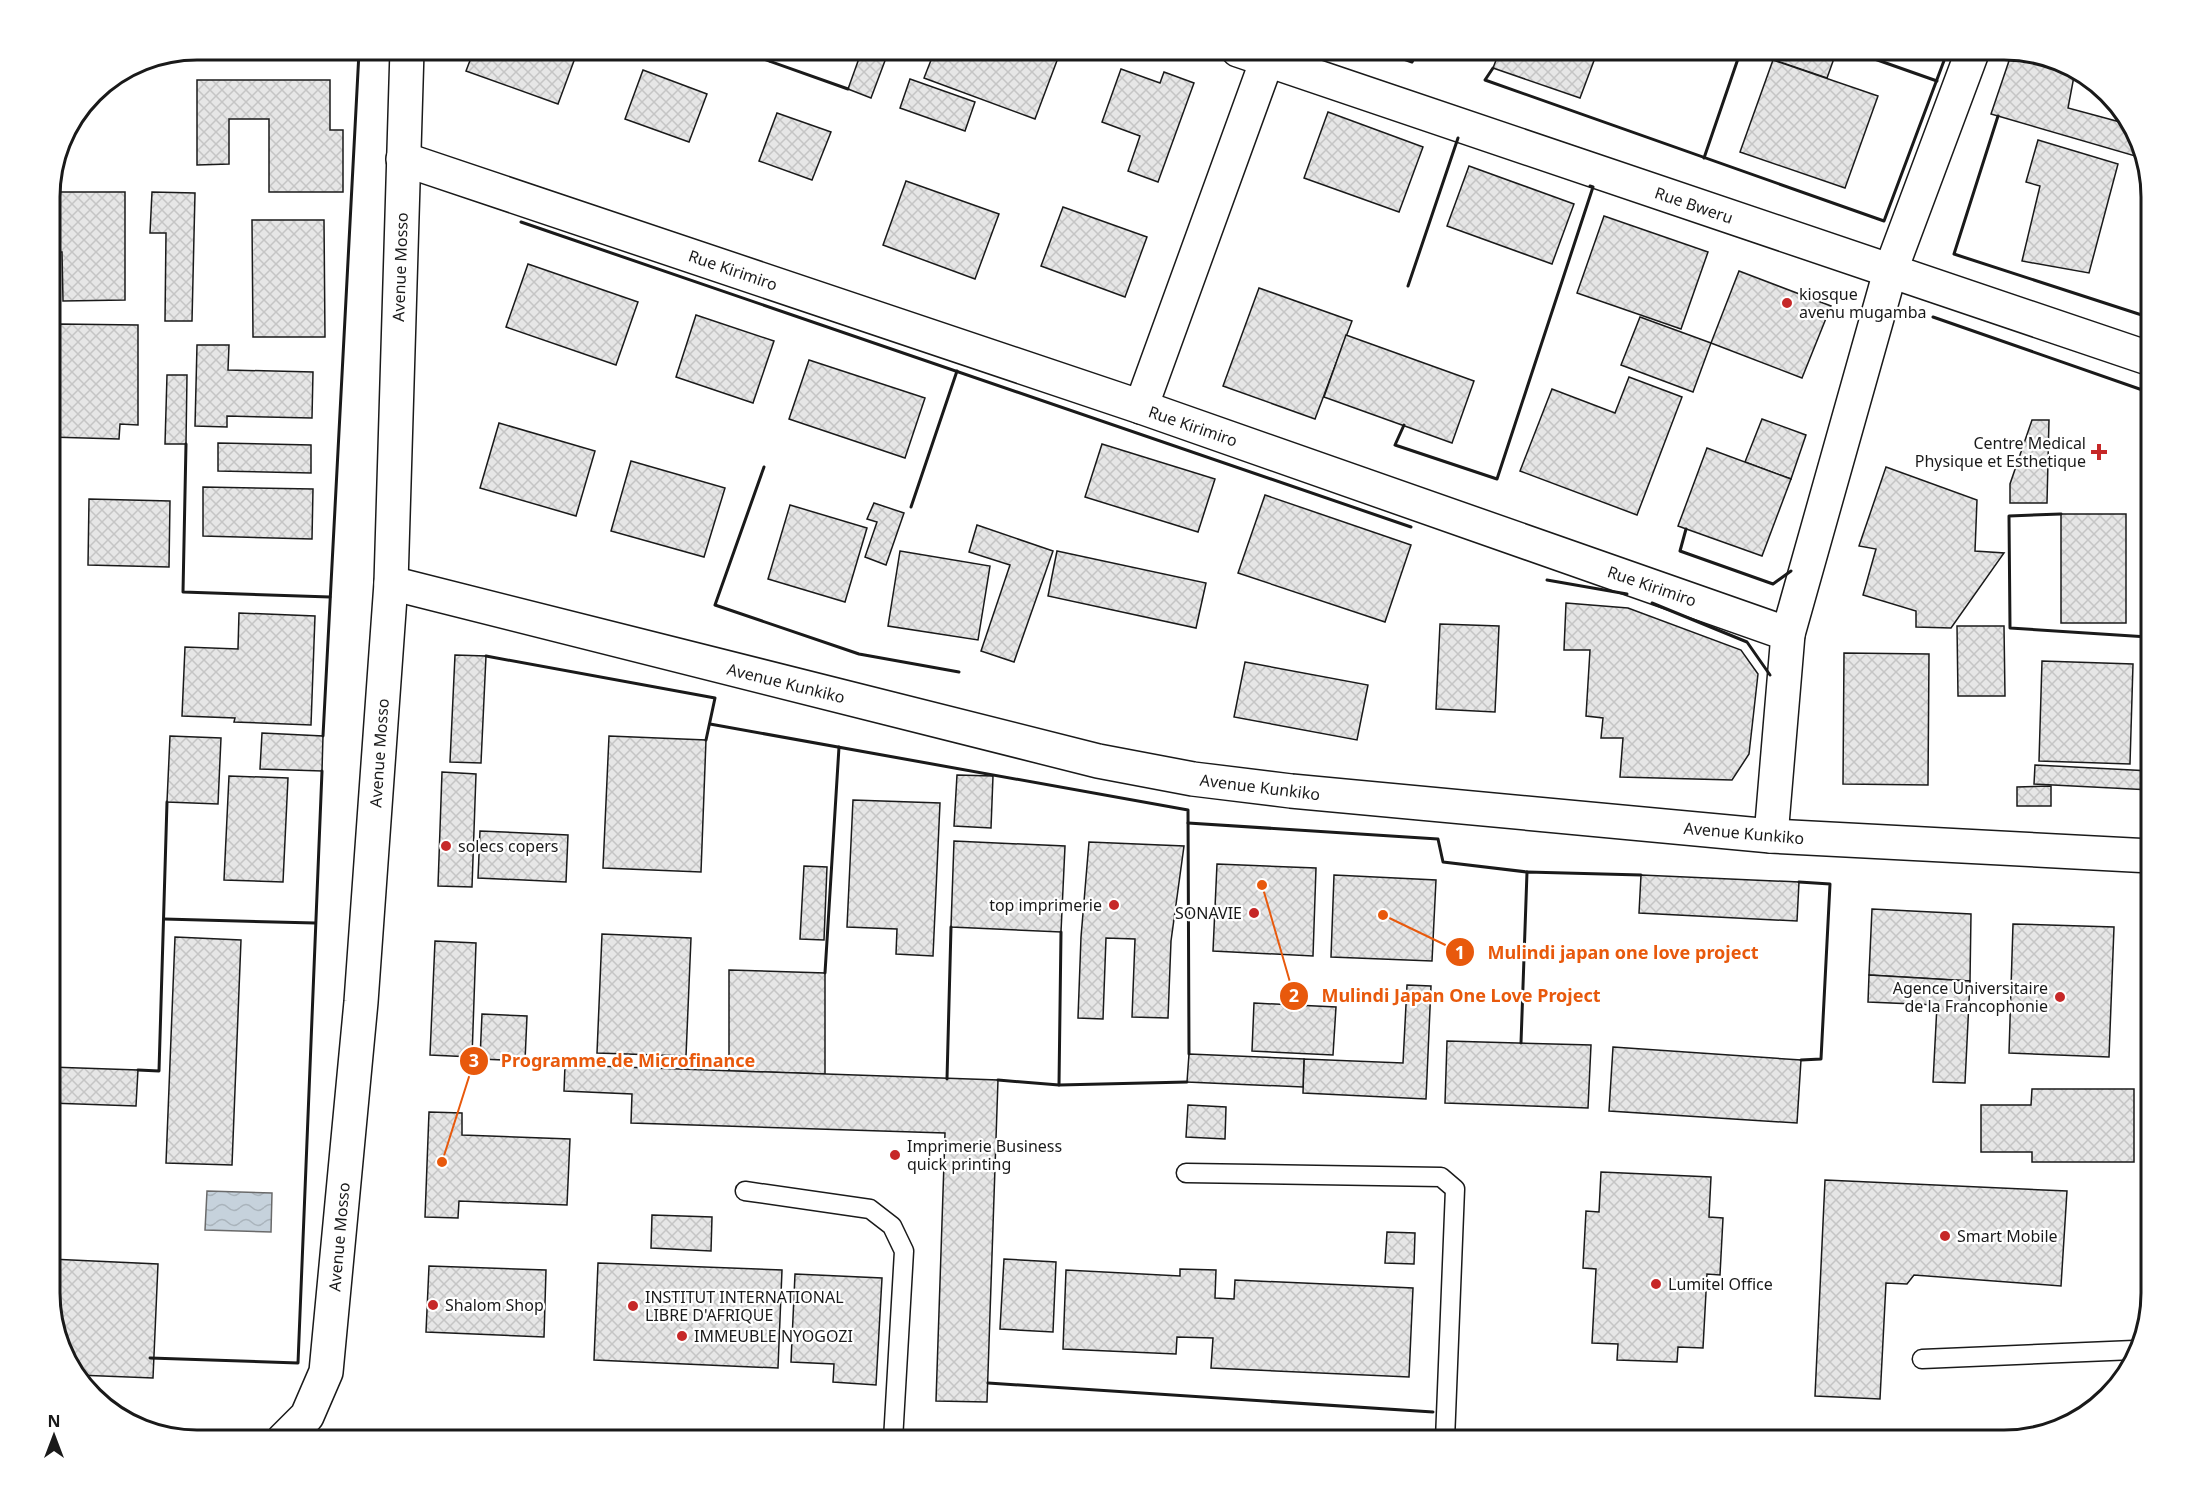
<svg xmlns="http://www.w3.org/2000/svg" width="2201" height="1490" font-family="'Noto Sans',sans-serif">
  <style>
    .water { fill: url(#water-waves); stroke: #6a6a6a; stroke-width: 1.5 }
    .building { fill: url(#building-cross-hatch); stroke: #1a1a1a; stroke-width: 1.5 }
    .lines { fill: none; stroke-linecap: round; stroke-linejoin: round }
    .lane-casing { stroke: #1a1a1a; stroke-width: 21 }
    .street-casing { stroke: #1a1a1a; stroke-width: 36 }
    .lane { stroke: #fff; stroke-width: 18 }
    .street { stroke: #fff; stroke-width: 33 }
    .wall { stroke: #1a1a1a; stroke-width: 3 }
    .poi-dot { fill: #c62828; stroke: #fff; stroke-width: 2 }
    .labels { text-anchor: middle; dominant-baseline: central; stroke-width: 4.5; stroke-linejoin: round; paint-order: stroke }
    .street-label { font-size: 16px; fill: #1a1a1a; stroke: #fff }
    .poi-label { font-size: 16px; fill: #1a1a1a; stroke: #fff; text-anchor: start }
    .rim { fill: none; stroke: #1a1a1a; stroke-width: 3 }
    .leader { fill: none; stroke: #e8590c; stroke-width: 2 }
    .callout-dot { fill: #e8590c; stroke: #fff; stroke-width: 2 }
    .mark-label { font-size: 18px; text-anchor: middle; font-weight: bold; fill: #fff }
    .callout-label { font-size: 18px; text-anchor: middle; font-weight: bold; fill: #e8590c; stroke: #fff; stroke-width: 4.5; stroke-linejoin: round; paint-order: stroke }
  </style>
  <defs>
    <pattern id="water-waves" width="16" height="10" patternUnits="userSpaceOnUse" patternTransform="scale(1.5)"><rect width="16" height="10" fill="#c6d2dc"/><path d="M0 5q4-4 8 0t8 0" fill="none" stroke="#aab4bc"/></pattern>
    <pattern id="building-cross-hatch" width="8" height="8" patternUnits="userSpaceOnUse" patternTransform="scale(1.5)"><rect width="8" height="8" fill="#e6e6e6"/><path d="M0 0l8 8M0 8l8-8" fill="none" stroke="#c5c5c5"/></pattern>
  </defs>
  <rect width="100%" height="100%" fill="#fff"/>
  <path class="water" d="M207,1191L272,1193L271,1232L205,1230Z"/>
  <g class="building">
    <rect x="285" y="50" width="74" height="5"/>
    <path d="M474,50H578L558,104L466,71Z"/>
    <path d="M862,50H889L871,98L848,89Z"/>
    <path d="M935,50H1061L1035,119L924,78Z"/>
    <path d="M1500,50H1598L1580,98L1493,68Z"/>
    <path d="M1745,50H1837L1827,78Z"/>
    <path d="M2012,52L2075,71L2068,108L2131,125L2136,131L2142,158L1991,114Z"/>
    <path d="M1773,60L1878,96L1845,188L1740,152Z"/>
    <path d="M1121,69L1160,83L1164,72L1194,83L1158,182L1128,171L1140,136L1102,122Z"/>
    <path d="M643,70L707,94L689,142L625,119Z"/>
    <path d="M910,79L975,102L965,131L900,108Z"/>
    <path d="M197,80H330V130H343V192H269V119H229V164L197,165Z"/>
    <path d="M1328,112L1423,147L1399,212L1304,178Z"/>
    <path d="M777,113L831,132L812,180L759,161Z"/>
    <path d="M2038,140L2118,164L2089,273L2022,261L2040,186L2026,182Z"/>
    <path d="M1469,166L1574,204L1552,264L1447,226Z"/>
    <path d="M906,181L999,214L975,279L883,245Z"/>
    <path d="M55,192H125V300L63,301L62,252H55Z"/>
    <path d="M152,192L195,193L192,321H165L166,233H150Z"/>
    <path d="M1063,207L1147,237L1125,297L1041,266Z"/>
    <path d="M1604,216L1708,252L1681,329L1577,293Z"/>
    <path d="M252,220H324L325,337H253Z"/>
    <path d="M528,264L638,302L616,365L506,327Z"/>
    <path d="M1739,271L1831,306L1802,378L1711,343Z"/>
    <path d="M1259,288L1352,321L1315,419L1223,386Z"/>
    <path d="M696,315L774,341L753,403L676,377Z"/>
    <path d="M1640,317L1711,343L1693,392L1621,365Z"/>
    <path d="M59,324L138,325V425L120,424L119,439L50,437V382H57Z"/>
    <path d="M1346,335L1474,381L1452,443L1324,397Z"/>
    <path d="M197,345H229L228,370L313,372L312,418L227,416V427L195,426Z"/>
    <path d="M809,360L925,398L905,458L789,419Z"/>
    <path d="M167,375H187L186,444H165Z"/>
    <path d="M1629,377L1682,397L1637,515L1520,471L1552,389L1615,413Z"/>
    <path d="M1762,419L1806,435L1791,479L1745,462Z"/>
    <path d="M2032,420H2049L2047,503H2010V484Z"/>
    <path d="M499,423L595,451L576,516L480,488Z"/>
    <path d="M218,443L311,445V473L218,471Z"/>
    <path d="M1102,444L1215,479L1198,532L1085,497Z"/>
    <path d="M1707,448L1791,479L1762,556L1678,526Z"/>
    <path d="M631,461L725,488L704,557L611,531Z"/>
    <path d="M1886,467L1977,500L1975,551L2004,553L1951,628L1916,627V611L1863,595L1876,549L1859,546Z"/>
    <path d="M203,487L313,489L312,539L203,536Z"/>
    <path d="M1265,495L1411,545L1385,622L1238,573Z"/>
    <path d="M89,499L170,501L169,567L88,565Z"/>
    <path d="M874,503L904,513L886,565L865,557L877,522L867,519Z"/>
    <path d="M790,505L867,528L845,602L768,579Z"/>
    <rect x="2061" y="514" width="65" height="109"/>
    <path d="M977,525L1053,551L1014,662L981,651L1010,565L969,552Z"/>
    <path d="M900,551L990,566L978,640L888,626Z"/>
    <path d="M1057,551L1206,583L1196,628L1048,596Z"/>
    <path d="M1566,603L1628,608L1741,650L1758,674L1749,754L1732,780L1620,777L1623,738H1601L1603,718L1586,716L1590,650H1564Z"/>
    <path d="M239,613L315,616L311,725L234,722L235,718L182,716L185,647L238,649Z"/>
    <path d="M1440,624L1499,626L1495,712L1436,709Z"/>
    <path d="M1957,626H2004L2005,696H1958Z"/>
    <path d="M1844,653L1929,654L1928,785L1843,784Z"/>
    <path d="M455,655L486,656L481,763L450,762Z"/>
    <path d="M2042,661L2133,664L2130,764L2039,761Z"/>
    <path d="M1245,662L1368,685L1357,740L1234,717Z"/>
    <path d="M262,733L323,736L322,771L260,769Z"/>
    <path d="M170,736L221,738L218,804L167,802Z"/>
    <path d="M609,736L706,740L701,872L603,868Z"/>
    <path d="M2035,765L2151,771V790L2034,784Z"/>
    <path d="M442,772L476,774L472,887L438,886Z"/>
    <path d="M957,775L993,776L991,828L954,826Z"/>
    <path d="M229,776L288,778L283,882L224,880Z"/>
    <path d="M2051,786V806H2017V787Z"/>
    <path d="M853,800L940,803L933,956L896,954L897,929L847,927Z"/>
    <path d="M480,831L568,835L566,882L478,878Z"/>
    <path d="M954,841L1065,846L1061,932L951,927Z"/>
    <path d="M1089,842L1184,846L1171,941L1168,1018L1132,1017L1135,939L1106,938L1103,1019L1078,1018L1081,937Z"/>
    <path d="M1217,864L1316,868L1313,956L1213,951Z"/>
    <path d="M804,866L827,867L824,940L800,939Z"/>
    <path d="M1334,875L1436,880L1432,961L1331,957Z"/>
    <path d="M1641,875L1799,882L1797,921L1639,913Z"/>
    <path d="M1872,909L1971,914L1970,981L1869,975Z"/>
    <path d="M2013,924L2114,927L2109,1057L2009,1053Z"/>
    <path d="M602,934L691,938L686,1056L597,1053Z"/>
    <path d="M175,937L241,940L232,1165L166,1163Z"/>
    <path d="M435,941L476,943L472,1057L430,1055Z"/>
    <path d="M729,970L825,973V1074L729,1071Z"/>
    <path d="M1869,975L1970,981L1965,1083L1933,1082L1937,1005L1868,1002Z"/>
    <path d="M1407,985L1431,986L1426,1099L1303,1093L1304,1059L1403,1063Z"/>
    <path d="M1254,1003L1336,1007L1333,1055L1252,1051Z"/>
    <path d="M482,1014L527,1016L525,1061L480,1059Z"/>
    <path d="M1447,1041L1591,1045L1588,1108L1445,1103Z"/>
    <path d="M1613,1047L1801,1060L1797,1123L1609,1111Z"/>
    <path d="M1189,1054L1304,1059L1303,1087L1187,1082Z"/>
    <path d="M565,1065L998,1080L987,1402L936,1401L945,1133L631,1123L632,1094L564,1091Z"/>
    <path d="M50,1067L138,1070L136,1106L50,1103Z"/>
    <path d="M2032,1089H2134V1162H2032V1152H1981V1105H2031Z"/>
    <path d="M1188,1105L1226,1107L1225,1139L1186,1137Z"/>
    <path d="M429,1112L462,1113V1135L570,1139L567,1205L459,1201L458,1218L425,1217Z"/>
    <path d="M1601,1172L1711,1177L1709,1217L1723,1218L1720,1275L1707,1274L1703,1348L1678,1347L1677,1362L1617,1360L1618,1344L1592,1343L1596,1269L1583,1268L1586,1211L1599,1212Z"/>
    <path d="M1825,1180L2067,1191L2061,1286L1914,1275L1907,1284L1886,1283L1880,1399L1815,1396Z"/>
    <path d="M652,1215L712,1217L711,1251L651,1248Z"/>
    <path d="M1387,1232L1415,1233L1414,1264L1385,1263Z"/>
    <path d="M50,1259L158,1264L153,1378L77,1375L69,1366L50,1302Z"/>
    <path d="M1004,1259L1056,1262L1053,1332L1000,1329Z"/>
    <path d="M598,1263L782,1270L778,1368L594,1360Z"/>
    <path d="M429,1266L546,1270L544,1337L426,1332Z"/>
    <path d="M1180,1269L1216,1270L1215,1298L1234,1299L1235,1280L1413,1288L1409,1377L1211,1368L1213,1338L1177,1337L1176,1354L1063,1349L1066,1270L1180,1276Z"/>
    <path d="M795,1274L882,1278L876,1385L833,1382L834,1364L791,1362Z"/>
  </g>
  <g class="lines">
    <g class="lane-casing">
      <g id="lane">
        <path d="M1186,1173L1441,1177L1455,1189L1445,1440"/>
        <path d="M745,1191L870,1209L892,1226L904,1251L893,1440"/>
        <path d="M1922,1359L2134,1350"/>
      </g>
    </g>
    <g class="street-casing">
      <g id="street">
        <path d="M1238,50L2151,359"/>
        <path d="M403,159L1141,407L1788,634L1771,836"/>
        <path d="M1141,407L1267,60"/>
        <path d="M391,583L1098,761L1193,779L1291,791L1771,836L2151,856"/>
        <path d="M1788,634L1890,272L1973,50"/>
        <path d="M283,1440L307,1416L326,1372L361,1002L391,583L407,50"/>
      </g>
    </g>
    <use href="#lane" class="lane"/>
    <use href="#street" class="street"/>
    <g class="wall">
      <path d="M738,50L848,89"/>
      <path d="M1378,50L1412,62L1418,50"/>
      <path d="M1849,50L1937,81"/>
      <path d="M770,61L773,50"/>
      <path d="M1493,68L1485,80L1884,221L1948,50"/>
      <path d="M1998,116L1954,254L2151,318"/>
      <path d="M1704,158L1741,50"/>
      <path d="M521,222L1411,527"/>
      <path d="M1408,286L1458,138"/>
      <path d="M1933,317L2151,393"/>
      <path d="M1404,425L1395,445L1497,479L1593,187L1590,186"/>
      <path d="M186,444L183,592L330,597"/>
      <path d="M764,467L715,605L859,654L959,672"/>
      <path d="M911,507L957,371"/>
      <path d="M2143,509H2151"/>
      <path d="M2061,514L2009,516L2010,628L2148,637L2146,669L2151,670"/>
      <path d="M1686,529L1680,551L1773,584L1791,571"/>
      <path d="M1547,580L1627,594"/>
      <path d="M1652,603L1747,642L1770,675"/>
      <path d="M486,656L715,698L706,740"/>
      <path d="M710,724L1188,810L1189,1054"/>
      <path d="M323,736L359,52"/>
      <path d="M1188,823L1438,839L1443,862L1527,872"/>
      <path d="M1799,882L1830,884L1821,1059L1801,1060"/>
      <path d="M164,919L315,923"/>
      <path d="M825,973L839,747"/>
      <path d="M1521,1043L1527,872L1641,875"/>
      <path d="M138,1070L159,1071L167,802"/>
      <path d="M947,1079L951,927"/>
      <path d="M998,1080L1059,1085L1187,1082"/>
      <path d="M1059,1085L1061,932"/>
      <path d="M150,1358L298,1363L322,771"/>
      <path d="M988,1383L1433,1412"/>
    </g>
  </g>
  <g class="poi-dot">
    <circle cx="1787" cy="303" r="6"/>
    <path d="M2096 443h6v6h6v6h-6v6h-6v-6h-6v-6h6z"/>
    <circle cx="446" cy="846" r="6"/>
    <circle cx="1114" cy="905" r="6"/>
    <circle cx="1254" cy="913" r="6"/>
    <circle cx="2060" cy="997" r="6"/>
    <circle cx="895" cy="1155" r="6"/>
    <circle cx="1945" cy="1236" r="6"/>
    <circle cx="1656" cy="1284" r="6"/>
    <circle cx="433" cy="1305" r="6"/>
    <circle cx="633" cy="1306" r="6"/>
    <circle cx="682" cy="1336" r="6"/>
  </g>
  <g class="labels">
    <g class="street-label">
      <text transform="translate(1694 205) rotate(19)">Rue Bweru</text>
      <text transform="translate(400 267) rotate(-88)">Avenue Mosso</text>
      <text transform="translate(733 270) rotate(19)">Rue Kirimiro</text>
      <text transform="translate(1193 426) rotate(19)">Rue Kirimiro</text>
      <text transform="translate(1652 586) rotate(19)">Rue Kirimiro</text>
      <text transform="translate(786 683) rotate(14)">Avenue Kunkiko</text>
      <text transform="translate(379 753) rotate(-86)">Avenue Mosso</text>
      <text transform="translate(1260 787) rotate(7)">Avenue Kunkiko</text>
      <text transform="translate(1744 833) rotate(5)">Avenue Kunkiko</text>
      <text transform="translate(339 1237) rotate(-85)">Avenue Mosso</text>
    </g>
    <g class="poi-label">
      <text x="1799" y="294">kiosque<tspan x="1799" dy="18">avenu mugamba</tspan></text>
      <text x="2086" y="443" text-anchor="end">Centre Medical<tspan x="2086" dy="18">Physique et Esthetique</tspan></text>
      <text x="458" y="846">solecs copers</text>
      <text x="1102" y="905" text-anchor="end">top imprimerie</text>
      <text x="1242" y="913" text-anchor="end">SONAVIE</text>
      <text x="2048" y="988" text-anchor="end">Agence Universitaire<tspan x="2048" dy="18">de la Francophonie</tspan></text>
      <text x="907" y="1146">Imprimerie Business<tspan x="907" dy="18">quick printing</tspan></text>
      <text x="1957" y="1236">Smart Mobile</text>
      <text x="1668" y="1284">Lumitel Office</text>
      <text x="645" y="1297">INSTITUT INTERNATIONAL<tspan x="645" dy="18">LIBRE D'AFRIQUE</tspan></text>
      <text x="445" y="1305">Shalom Shop</text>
      <text x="694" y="1336">IMMEUBLE NYOGOZI</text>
    </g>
  </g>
  <path d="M0 0H2201V1490H0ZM197 60H2004A137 137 0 0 1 2141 197V1293A137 137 0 0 1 2004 1430H197A137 137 0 0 1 60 1293V197A137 137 0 0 1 197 60Z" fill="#fff" fill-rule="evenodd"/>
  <path class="rim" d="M197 60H2004A137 137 0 0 1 2141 197V1293A137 137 0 0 1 2004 1430H197A137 137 0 0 1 60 1293V197A137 137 0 0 1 197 60Z"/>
  <path class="leader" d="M1383 915L1460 952M1262 885L1294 996M442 1162L474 1061"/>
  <g class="callout-dot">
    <circle cx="1383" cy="915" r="6"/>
    <circle cx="1262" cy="885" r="6"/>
    <circle cx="442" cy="1162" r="6"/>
    <circle cx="1460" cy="952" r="15"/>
    <circle cx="1294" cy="996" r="15"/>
    <circle cx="474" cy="1061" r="15"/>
  </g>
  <g class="mark-label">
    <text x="1460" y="959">1</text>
    <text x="1294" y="1002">2</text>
    <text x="474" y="1067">3</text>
  </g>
  <g class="callout-label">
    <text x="1623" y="959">Mulindi japan one love project</text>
    <text x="1461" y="1002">Mulindi Japan One Love Project</text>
    <text x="628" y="1067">Programme de Microfinance</text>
  </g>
  <g transform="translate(54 1436)" stroke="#ffffff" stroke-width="4.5" paint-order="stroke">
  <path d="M0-4.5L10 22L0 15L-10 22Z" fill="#1a1a1a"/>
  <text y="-9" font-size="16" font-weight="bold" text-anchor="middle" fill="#1a1a1a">N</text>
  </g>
</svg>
